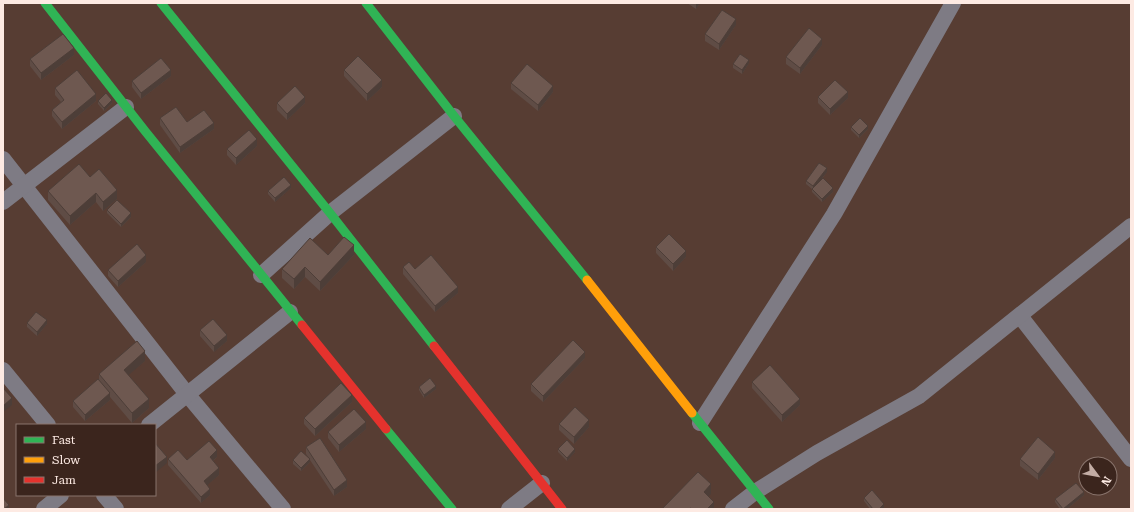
<svg xmlns="http://www.w3.org/2000/svg" width="1134" height="512" font-family="'Roboto Serif',serif">
  <style>
    .lines { fill: none; stroke-linecap: round; stroke-linejoin: round }
    .street { stroke: #7e7b84; stroke-width: 16 }
    .fast { stroke: #30b455; stroke-width: 9 }
    .slow { stroke: #ff9f0a; stroke-width: 9 }
    .jam { stroke: #e5322d; stroke-width: 9 }
    .wall { fill: #5f4c45 }
    .shaded-wall { fill: #4d3e38 }
    .building { fill: #6e5850; stroke: #4d3e38 }
  </style>
  <rect width="100%" height="100%" fill="#573d33"/>
  <g class="lines">
    <g class="street">
      <path d="M3,159L187,394L283,509"/>
      <path d="M3,202L126,107"/>
      <path d="M261,275L330,213L454,116"/>
      <path d="M1020,316L1131,459"/>
      <path d="M3,370L48,425"/>
      <path d="M700,423L834,214L953,3"/>
      <path d="M149,425L290,312"/>
      <path d="M104,495L116,509"/>
      <path d="M44,509L61,495"/>
      <path d="M509,509L542,483"/>
      <path d="M733,509L755,492L817,453L919,396L1131,226"/>
    </g>
    <g class="fast">
      <path d="M45,3L145,131L302,325"/>
      <path d="M161,3L330,213L434,346"/>
      <path d="M366,3L454,116L587,280"/>
      <path d="M692,413L769,509"/>
      <path d="M386,429L452,509"/>
    </g>
    <path class="slow" d="M587,280L692,413"/>
    <g class="jam">
      <path d="M302,325L386,429"/>
      <path d="M434,346L562,509"/>
    </g>
  </g>
  <g class="wall">
    <path d="M687,3H700L696,9Z"/>
    <path d="M736,25L719,50L705,41V34Z"/>
    <path d="M822,45L800,74L786,64V57Z"/>
    <path d="M74,55L41,80L30,66V59Z"/>
    <path d="M749,63L742,74L733,68V64Z"/>
    <path d="M344,70L382,87L367,101L344,76Z"/>
    <path d="M171,76L141,99L132,87V81Z"/>
    <path d="M511,83L553,92L538,111L511,89Z"/>
    <path d="M55,88L96,101L62,129L52,116V110L61,102L55,95Z"/>
    <path d="M818,97L848,98L830,115L818,103Z"/>
    <path d="M98,101L112,103L104,111L98,104Z"/>
    <path d="M277,103H305L287,120L277,110Z"/>
    <path d="M160,118L187,122L214,129L180,153L160,125Z"/>
    <path d="M851,127L868,129L859,138L851,130Z"/>
    <path d="M257,146L236,165L227,155V149Z"/>
    <path d="M827,172L818,184L833,192L822,202L812,192V189L806,184V181Z"/>
    <path d="M90,177L117,199L103,211L96,202L70,225L48,200V191Z"/>
    <path d="M291,188L275,202L268,194V191Z"/>
    <path d="M107,210L131,217L121,227L107,213Z"/>
    <path d="M656,247L686,257L673,271L656,253Z"/>
    <path d="M328,255H354L320,291L305,277L294,289L282,278V269Z"/>
    <path d="M146,262L118,287L108,276V270Z"/>
    <path d="M403,267L415,269L458,293L435,312L403,274Z"/>
    <path d="M27,323L47,324L37,336L27,327Z"/>
    <path d="M200,330L227,341L214,352L200,336Z"/>
    <path d="M585,358L543,402L531,391V384Z"/>
    <path d="M145,361L128,375L149,408L132,423L110,397V400L85,421L73,407V401L99,381V374Z"/>
    <path d="M752,382L800,405L782,422L752,388Z"/>
    <path d="M419,387L436,389L424,398L419,390Z"/>
    <path d="M352,402L315,436L304,424V418Z"/>
    <path d="M559,424L589,427L574,444L559,430Z"/>
    <path d="M366,429L339,452L328,438V432Z"/>
    <path d="M306,447L347,487L334,496L310,460V462L301,471L293,464V460L309,458L306,454Z"/>
    <path d="M558,449L575,452L567,461L558,452Z"/>
    <path d="M217,457L213,461L219,475L207,485L210,495L201,503L168,465V459L187,460Z"/>
    <path d="M1055,458L1038,480L1020,466V459Z"/>
    <path d="M1084,495L1067,509H1060L1055,502V499Z"/>
    <path d="M864,498L884,508L883,509H870L864,501Z"/>
  </g>
  <g class="shaded-wall">
    <path d="M696,3H700L696,9Z"/>
    <path d="M736,19V25L719,50V44Z"/>
    <path d="M822,39V45L800,74V68Z"/>
    <path d="M74,48V55L41,80V73Z"/>
    <path d="M749,60V63L742,74V70Z"/>
    <path d="M171,70V76L141,99V93Z"/>
    <path d="M382,80V87L367,101V94Z"/>
    <path d="M553,86V92L538,111V105Z"/>
    <path d="M848,92V98L830,115V109Z"/>
    <path d="M96,94V101L62,129V122Z"/>
    <path d="M305,97V103L287,120V114Z"/>
    <path d="M112,100V103L104,111V108Z"/>
    <path d="M214,123V129L180,153V147Z"/>
    <path d="M868,126V129L859,138V135Z"/>
    <path d="M257,139V146L236,165V158Z"/>
    <path d="M827,168V172L813,190V186Z"/>
    <path d="M291,185V188L275,202V198Z"/>
    <path d="M833,188V192L822,202V199Z"/>
    <path d="M117,190V199L103,211V202Z"/>
    <path d="M96,193V202L70,225V216Z"/>
    <path d="M131,213V217L121,227V224Z"/>
    <path d="M354,245V255L320,291V282Z"/>
    <path d="M686,251V257L673,271V264Z"/>
    <path d="M146,255V262L118,287V281Z"/>
    <path d="M305,267V277L294,289V279Z"/>
    <path d="M458,287V293L435,312V306Z"/>
    <path d="M47,320V324L37,336V332Z"/>
    <path d="M227,335V341L214,352V346Z"/>
    <path d="M145,351V361L124,379V370Z"/>
    <path d="M585,352V358L543,402V396Z"/>
    <path d="M436,386V389L424,398V395Z"/>
    <path d="M110,393V400L85,421V415Z"/>
    <path d="M352,395V402L315,436V429Z"/>
    <path d="M12,398V405L3,412V406Z"/>
    <path d="M149,399V408L132,423V413Z"/>
    <path d="M800,399V405L782,422V415Z"/>
    <path d="M589,420V427L574,444V437Z"/>
    <path d="M366,422V429L339,452V445Z"/>
    <path d="M575,449V452L567,461V458Z"/>
    <path d="M217,450V457L210,463V457Z"/>
    <path d="M1055,452V458L1038,480V474Z"/>
    <path d="M167,457V463L155,473V466Z"/>
    <path d="M310,459V462L301,471V468Z"/>
    <path d="M219,468V475L204,488V481Z"/>
    <path d="M347,480V487L334,496V490Z"/>
    <path d="M711,484V494L704,501V492Z"/>
    <path d="M210,489V495L201,503V497Z"/>
    <path d="M1084,492V495L1067,509H1063Z"/>
    <path d="M714,502V509H707Z"/>
    <path d="M884,504V508L883,509H879Z"/>
    <path d="M9,505V509H4Z"/>
  </g>
  <g class="building">
    <path d="M722,10L736,19L719,44L705,34Z"/>
    <path d="M809,28L822,39L800,68L786,57Z"/>
    <path d="M63,34L74,48L41,73L30,59Z"/>
    <path d="M740,54L749,60L742,70L733,64Z"/>
    <path d="M358,56L382,80L367,94L344,70Z"/>
    <path d="M161,58L171,70L141,93L132,81Z"/>
    <path d="M527,64L553,86L538,105L511,83Z"/>
    <path d="M77,70L96,94L62,122L52,110L64,100L55,88Z"/>
    <path d="M835,80L848,92L830,109L818,97Z"/>
    <path d="M295,86L305,97L287,114L277,103Z"/>
    <path d="M106,93L112,100L104,108L98,101Z"/>
    <path d="M176,107L187,122L204,110L214,123L180,147L160,118Z"/>
    <path d="M860,118L868,126L859,135L851,127Z"/>
    <path d="M249,130L257,139L236,158L227,149Z"/>
    <path d="M819,163L827,168L813,186L806,181Z"/>
    <path d="M79,164L90,177L99,169L117,190L103,202L96,193L70,216L48,191Z"/>
    <path d="M284,177L291,185L275,198L268,191Z"/>
    <path d="M823,178L833,188L822,199L812,189Z"/>
    <path d="M117,200L131,213L121,224L107,210Z"/>
    <path d="M669,234L686,251L673,264L656,247Z"/>
    <path d="M344,237L354,245L320,282L305,267L294,279L282,269L310,238L328,255Z"/>
    <path d="M137,244L146,255L118,281L108,270Z"/>
    <path d="M431,255L458,287L435,306L403,267L409,262L415,269Z"/>
    <path d="M36,312L47,320L37,332L27,323Z"/>
    <path d="M213,319L227,335L214,346L200,330Z"/>
    <path d="M573,340L585,352L543,396L531,384Z"/>
    <path d="M137,341L145,351L124,370L149,399L132,413L99,374Z"/>
    <path d="M770,365L800,399L782,415L752,382Z"/>
    <path d="M430,378L436,386L424,395L419,387Z"/>
    <path d="M98,379L110,393L85,415L73,401Z"/>
    <path d="M341,383L352,395L315,429L304,418Z"/>
    <path d="M3,388L12,398L3,406Z"/>
    <path d="M575,407L589,420L574,437L559,424Z"/>
    <path d="M354,409L366,422L339,445L328,432Z"/>
    <path d="M1038,437L1055,452L1038,474L1020,459Z"/>
    <path d="M320,438L347,480L334,490L306,447Z"/>
    <path d="M567,440L575,449L567,458L558,449Z"/>
    <path d="M209,441L217,450L210,457L219,468L204,481L210,489L201,497L168,459L178,450L187,460Z"/>
    <path d="M155,443L167,457L155,466Z"/>
    <path d="M301,451L310,459L301,468L293,460Z"/>
    <path d="M698,472L711,484L704,492L714,502L707,509H692L690,508L689,509H662Z"/>
    <path d="M1076,483L1084,492L1063,509L1055,499Z"/>
    <path d="M872,490L884,504L879,509H873L864,498Z"/>
    <path d="M3,498L9,505L4,509H3Z"/>
  </g>
  <rect width="1134" height="512" fill="none" stroke="#fdeae3" stroke-width="8"/>
  <rect x="16" y="424" width="140" height="72" fill="#3b251d" stroke="#89746c"/>
  <rect x="24" y="437" width="20" height="6" fill="#30b455" stroke="#89746c"/>
  <text x="52" y="444" font-size="12" fill="#fdeae3">Fast</text>
  <rect x="24" y="457" width="20" height="6" fill="#ff9f0a" stroke="#89746c"/>
  <text x="52" y="464" font-size="12" fill="#fdeae3">Slow</text>
  <rect x="24" y="477" width="20" height="6" fill="#e5322d" stroke="#89746c"/>
  <text x="52" y="484" font-size="12" fill="#fdeae3">Jam</text>
  <g transform="translate(1098 476) rotate(122)"><circle r="19" fill="#3b251d" stroke="#89746c"/>
  <path d="M0-3L7 15L0 10L-7 15Z" fill="#c3ada5"/>
  <text y="-6" font-size="11" font-weight="bold" text-anchor="middle" fill="#fdeae3">N</text>
  </g>
</svg>
